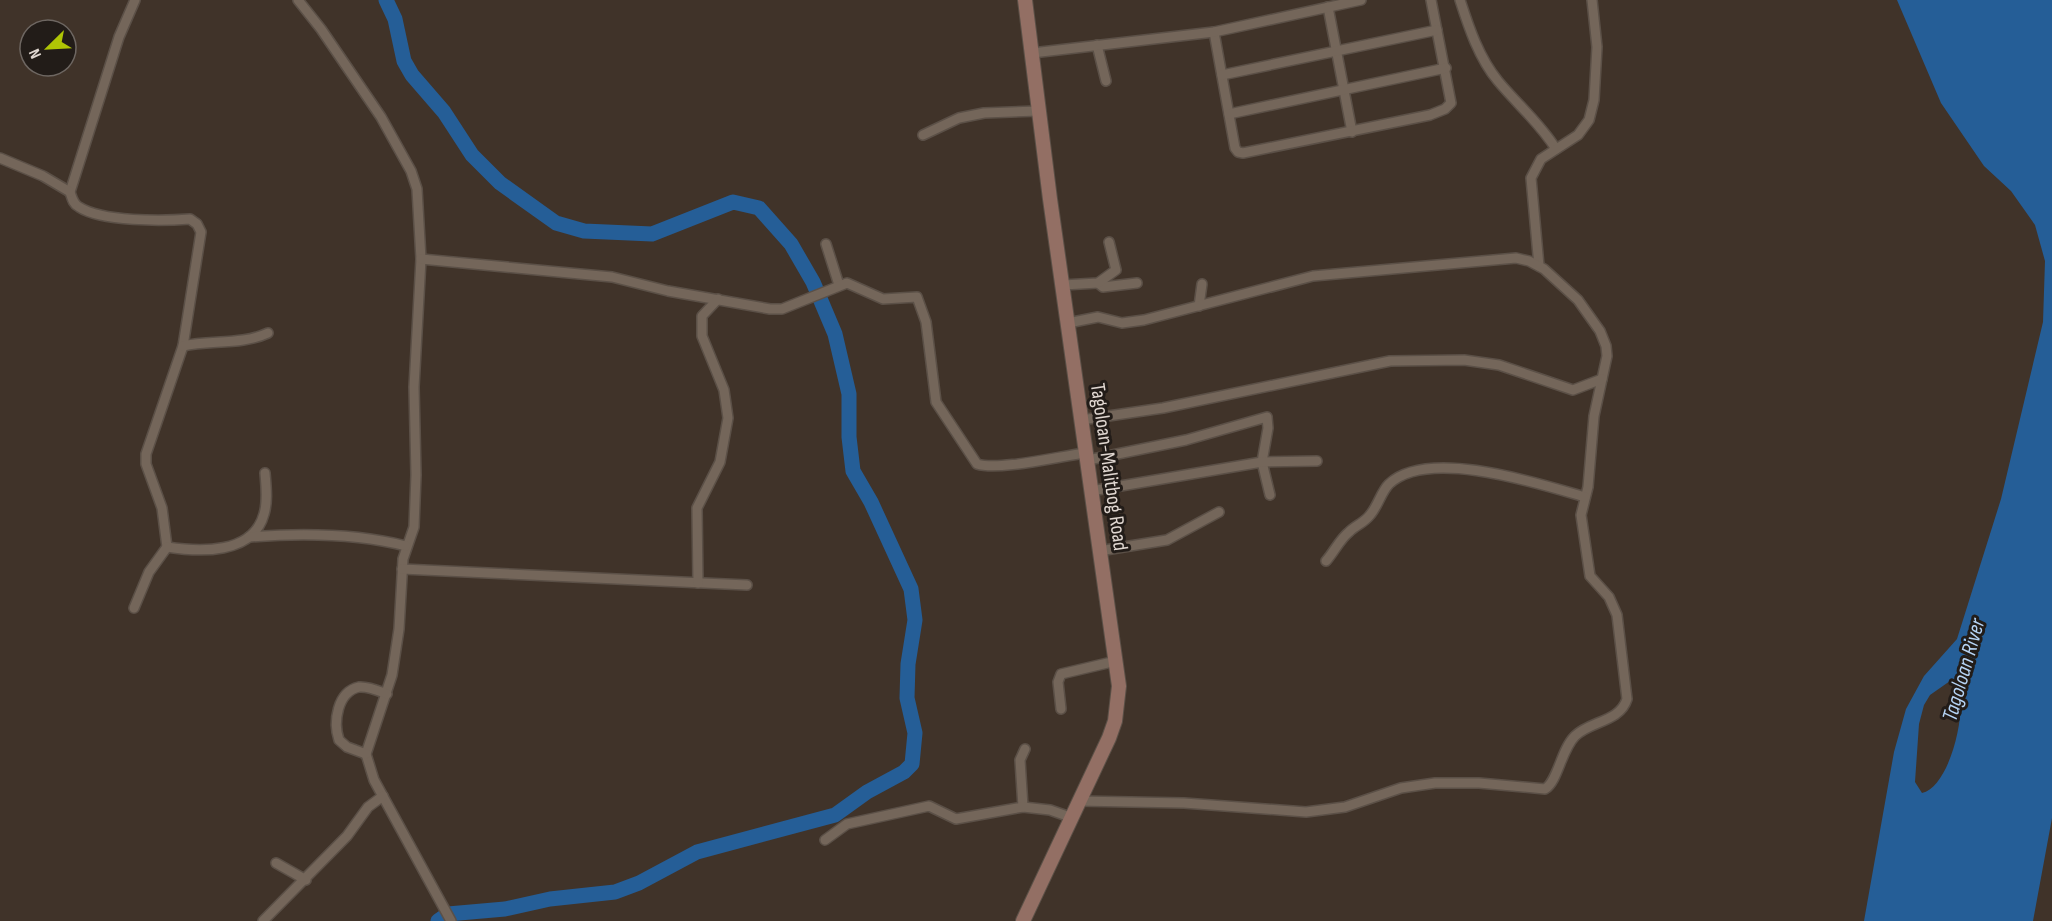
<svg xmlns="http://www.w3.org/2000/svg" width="2052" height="921" font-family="'Sofia Sans Condensed',sans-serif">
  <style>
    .water { fill: #255e97; fill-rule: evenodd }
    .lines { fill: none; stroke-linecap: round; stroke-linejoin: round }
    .river { stroke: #255e97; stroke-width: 15 }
    .minor-casing { stroke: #5b5047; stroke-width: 12 }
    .secondary-casing { stroke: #5b5047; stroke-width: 16 }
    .minor { stroke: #74665a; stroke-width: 9 }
    .secondary { stroke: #936f64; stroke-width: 14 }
    .labels { text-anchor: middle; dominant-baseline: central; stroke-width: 6; stroke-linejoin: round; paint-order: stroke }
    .street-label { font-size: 21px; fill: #e0d7d1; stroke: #221c18 }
    .water-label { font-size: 22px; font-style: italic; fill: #b5d3f4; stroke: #221c18 }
  </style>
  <rect width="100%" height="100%" fill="#403329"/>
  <path class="water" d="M1897,0H2052V818L2033,921H1864L1894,752L1906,709L1924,676L1957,639L2001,499L2043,322L2045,261L2035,225L2011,191L1984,166L1941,103ZM1950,681L1957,683C1969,704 1951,787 1922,793L1915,782L1919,724L1924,705L1930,695Z"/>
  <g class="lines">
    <path class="river" d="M386,0L395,19L404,61L412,75L444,112L472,155L500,183L556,223L584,231L652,234L733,202L759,208L791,244L813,282L835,334L849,394V437L853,471L871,502L911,589L915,620L908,664L907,698L915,733L912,764L904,772L867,792L835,815L697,852L639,883L615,892L550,899L505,909L448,914L438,921"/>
    <g class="minor-casing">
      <g id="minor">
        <path d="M135,0L119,37L70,192C72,198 73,204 79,207C102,222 163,221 190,219L197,224L201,232L183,346L146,454V464L162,508L167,547C199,552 253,555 264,514C268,501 266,486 265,473"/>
        <path d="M298,0L321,29L381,117L411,171L417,189L421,259L414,387L416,475L414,527L403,559L399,629L392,675L366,754L374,780L451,921"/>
        <path d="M1460,0C1469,28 1479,58 1498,81C1517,104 1540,123 1556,149"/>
        <path d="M1328,7L1352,132"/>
        <path d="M1214,32L1235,148L1238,152L1243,153L1430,115L1445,109L1451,103L1431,0"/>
        <path d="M1097,45L1106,81"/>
        <path d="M1032,53L1214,32L1361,0"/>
        <path d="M1222,75L1437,30"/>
        <path d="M1229,114L1446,68"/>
        <path d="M923,135L959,118L984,113L1038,111"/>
        <path d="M0,158L43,176L70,192"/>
        <path d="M826,244L839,285"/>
        <path d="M421,259L612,277L668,291L770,309H782L847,283L883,299L917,297L926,322L936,402L977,464C999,471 1060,456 1086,453"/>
        <path d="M1539,266L1531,178L1541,159L1578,135L1589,120L1594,100L1597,47L1592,0"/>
        <path d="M1098,283L1103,287L1137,283"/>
        <path d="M1063,285L1098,283L1116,270L1109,242"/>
        <path d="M1199,306L1202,284"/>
        <path d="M1068,323L1098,317L1122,323L1144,320L1313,276L1516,258L1529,261L1544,269L1578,300L1600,331L1606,346L1607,356L1594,416L1588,487L1581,515L1590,576L1609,597L1617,615L1627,699C1620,722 1590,721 1575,736C1561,750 1558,781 1545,789L1479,783H1435L1401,788L1345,807L1306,812L1184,803L1078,801"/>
        <path d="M183,346C211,340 242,345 268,333"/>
        <path d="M1081,420L1163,408L1390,361L1464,360L1499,365L1573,390L1602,379"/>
        <path d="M1088,460L1186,440L1267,417L1268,428L1262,462L1270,495"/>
        <path d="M1091,491L1262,462L1317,461"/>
        <path d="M249,537C301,533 355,533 406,546"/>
        <path d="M1099,551L1167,540L1219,512"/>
        <path d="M1326,561C1334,552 1340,539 1349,532C1356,525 1364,523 1370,515C1378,506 1381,492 1389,484C1428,447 1540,484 1585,497"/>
        <path d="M402,569L747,585"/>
        <path d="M698,583L697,508L720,462L728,418L724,390L702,336V316L718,299"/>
        <path d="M134,608L149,572L167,547"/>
        <path d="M1061,709L1058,682L1061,674L1116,661"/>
        <path d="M366,754L347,747L339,740C333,722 337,692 359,687C368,686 379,691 387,694"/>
        <path d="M1023,807L1020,760L1025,749"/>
        <path d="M825,840L847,824L929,806L956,819L1023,807L1050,810L1070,817"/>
        <path d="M276,863L306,880"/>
        <path d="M263,921L347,836L368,807L383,796"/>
      </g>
    </g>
    <g class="secondary-casing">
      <path id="secondary" d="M1023,921L1109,738L1115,721L1119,686L1050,199L1025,0"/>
    </g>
    <use href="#minor" class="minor"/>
    <use href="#secondary" class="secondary"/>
  </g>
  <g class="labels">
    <g class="street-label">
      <text transform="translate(1109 467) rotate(82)">Tagoloan-Malitbog Road</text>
    </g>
    <g class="water-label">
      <text transform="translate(1964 670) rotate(-74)">Tagoloan River</text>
    </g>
  </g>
  <g transform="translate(48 48) rotate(246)"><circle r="28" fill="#221c18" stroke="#6e6762" stroke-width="1.5"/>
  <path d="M0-4.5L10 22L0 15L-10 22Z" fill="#afc505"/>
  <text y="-9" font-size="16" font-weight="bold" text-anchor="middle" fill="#e0d7d1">N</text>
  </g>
</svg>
